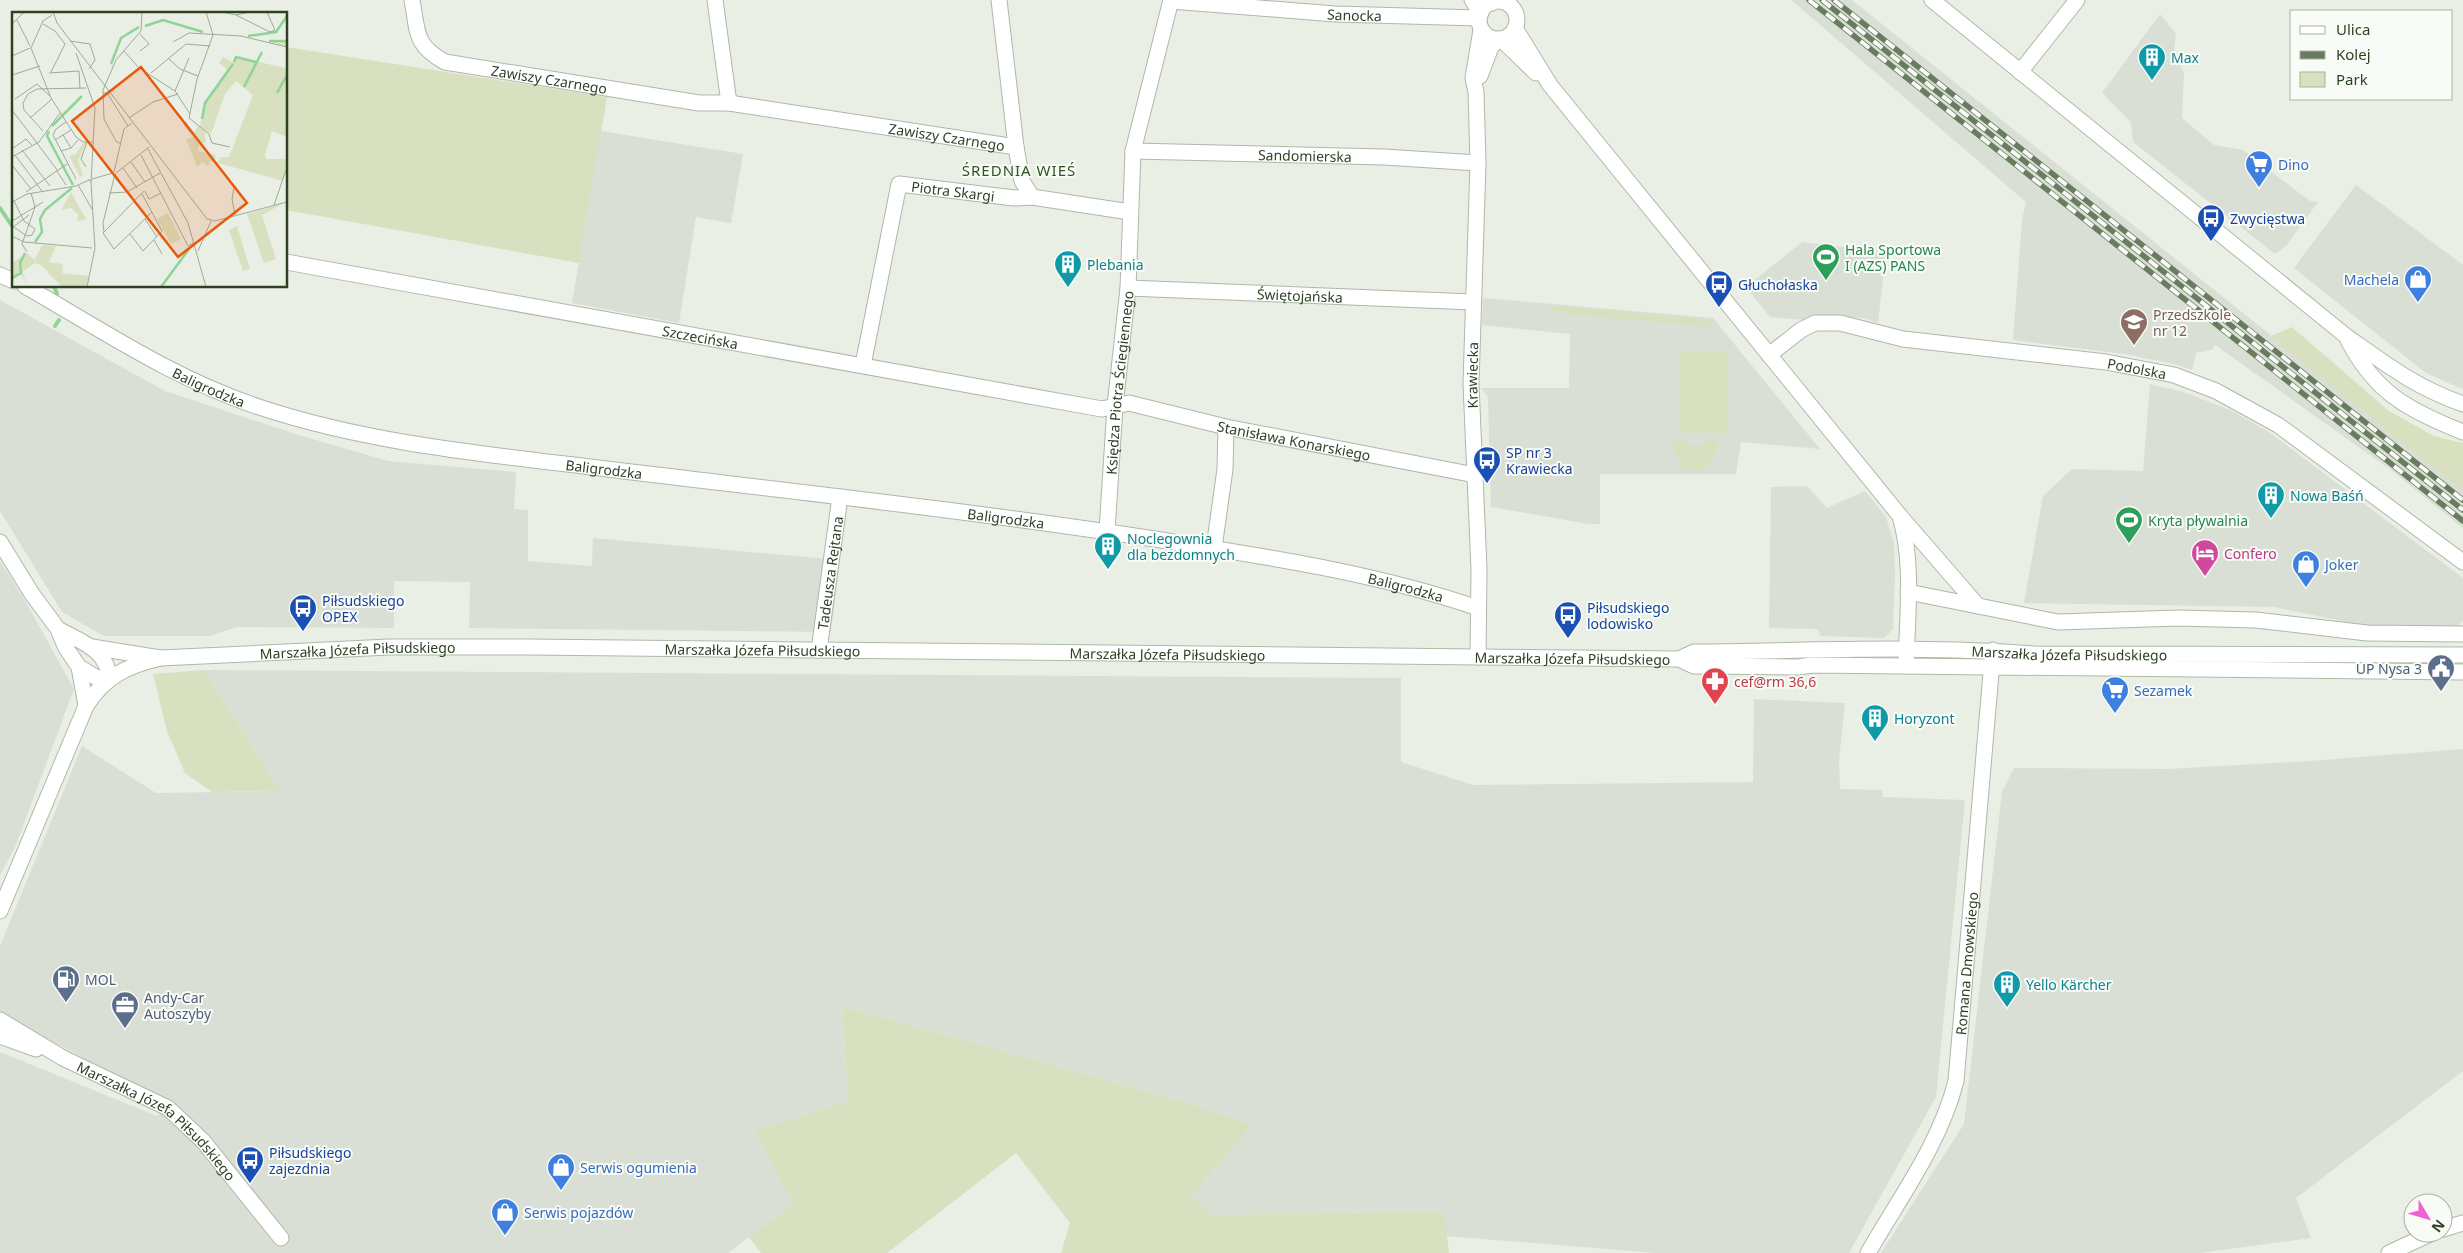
<svg xmlns="http://www.w3.org/2000/svg" width="2463" height="1253" font-family="'Noto Sans',sans-serif">
  <style>
    .built { fill: #d9dfd4 }
    .green { fill: #d8e0bf }
    .lines { fill: none; stroke-linecap: round; stroke-linejoin: round }
    .stream { stroke: #8ed497; stroke-width: 4 }
    .minor-casing { stroke: #aeb8a8; stroke-width: 17 }
    .tertiary-casing { stroke: #aeb8a8; stroke-width: 17 }
    .secondary-casing { stroke: #acbba4; stroke-width: 17 }
    .minor { stroke: #fff; stroke-width: 15 }
    .tertiary { stroke: #fff; stroke-width: 15 }
    .secondary { stroke: #fff; stroke-width: 15 }
    .rail-casing { stroke: #687d5f; stroke-width: 5.5 }
    .rail { stroke: #f9fbf7; stroke-width: 4; stroke-dasharray: 11; stroke-linecap: butt }
    .labels { text-anchor: middle; dominant-baseline: central; stroke-width: 4; stroke-linejoin: round; paint-order: stroke }
    .street-label { font-size: 14px; fill: #2d4224; stroke: #f9fbf7 }
    .culture-label { font-size: 14px; fill: #0d838f; stroke: #f9fbf7; text-anchor: start }
    .shop-label { font-size: 14px; fill: #366cbe; stroke: #f9fbf7; text-anchor: start }
    .transit-label { font-size: 14px; fill: #164399; stroke: #f9fbf7; text-anchor: start }
    .leisure-label { font-size: 14px; fill: #27864d; stroke: #f9fbf7; text-anchor: start }
    .education-label { font-size: 14px; fill: #785e54; stroke: #f9fbf7; text-anchor: start }
    .hotel-label { font-size: 14px; fill: #b23c85; stroke: #f9fbf7; text-anchor: start }
    .service-label { font-size: 14px; fill: #4e5e75; stroke: #f9fbf7; text-anchor: start }
    .health-label { font-size: 14px; fill: #be3a42; stroke: #f9fbf7; text-anchor: start }
    .neighbourhood-label { font-size: 15px; letter-spacing: 1px; fill: #2d551f; stroke: #f9fbf7 }
    .inset-river { fill: none; stroke: #8ed497; stroke-width: 2.5 }
    .inset-road { fill: none; stroke: #9eaa98; stroke-width: 1 }
    .view { fill: #e8590c; fill-opacity: 0.15; stroke: #e8590c; stroke-width: 2.5 }
    .inset-edge { fill: none; stroke: #2d4224; stroke-width: 2.5 }
  </style>
  <rect width="100%" height="100%" fill="#eaefe6"/>
  <g class="built">
    <path d="M1791,0H1852L2463,489V528L2391,470L2215,345L2212,350L2196,353L2192,370L2178,365L2125,354L2013,340L2022,220L2026,202Z"/>
    <path d="M2160,14L2176,34L2174,50L2184,73L2182,118L2214,145L2243,150L2310,201L2318,202L2286,246L2275,254L2133,142L2131,122L2102,93Z"/>
    <path d="M601,131L743,154L731,223L696,217L679,323L572,303Z"/>
    <path d="M2356,185L2463,265V389L2426,373L2294,268Z"/>
    <path d="M1802,242L1886,252L1878,323L1863,318L1832,316L1803,320L1770,317L1742,282L1751,283Z"/>
    <path d="M1483,298L1713,318L1820,449L1741,442L1736,474H1600V524H1589L1491,507L1488,397L1481,388H1569L1570,334L1482,325Z"/>
    <path d="M0,300L165,391L299,435L388,461L516,472L514,509L528,510V561L592,566L593,538L840,560L831,632L469,628L470,582L394,581V628L237,627L210,636H104L62,612L0,511Z"/>
    <path d="M2150,384L2184,392L2230,410L2269,432L2463,578V620L2457,627L2366,626L2274,607L2024,603L2043,496L2072,469L2143,471Z"/>
    <path d="M1807,486L1827,508L1865,491L1886,517L1894,544L1895,576L1893,629L1884,638L1821,636L1817,629L1769,628L1771,487Z"/>
    <path d="M0,561L27,604L74,689L16,845L0,875Z"/>
    <path d="M203,670L1401,678V762L1473,785L1753,782L1754,699L1845,703L1839,761L1840,789L1882,790L1883,797L1965,800L1936,1097L1849,1253H1656L1445,1236L1444,1211L1211,1215L1192,1196L1252,1125L1188,1103L842,1006L848,1101L756,1131L793,1203L728,1253H0V1052L157,1116L172,1104L11,1020L0,1011V946L82,746L156,793L281,791Z"/>
    <path d="M2463,749V1071L2296,1198L2311,1238L2200,1253H1881L1964,1124L2002,792L2014,768L2168,769L2310,761Z"/>
  </g>
  <g class="green">
    <path d="M286,47L607,97L579,263L286,210Z"/>
    <path d="M1551,305L1712,320L1711,327L1568,314V312L1550,311Z"/>
    <path d="M2292,327L2389,411L2434,436L2463,443V489L2424,460L2271,336Z"/>
    <rect x="1679" y="351" width="49" height="83"/>
    <path d="M1677,439L1695,447L1713,439L1717,441C1719,450 1711,462 1705,470H1684L1672,446L1673,441Z"/>
    <path d="M203,670L281,791L212,792L185,773L167,731L153,674Z"/>
    <path d="M842,1006L1188,1103L1252,1125L1192,1196L1211,1215L1444,1211L1449,1253H1061L1070,1223L1016,1153L887,1253H761L749,1237L793,1203L755,1131L848,1101Z"/>
  </g>
  <g class="lines">
    <g class="stream">
      <path d="M0,208L14,229"/>
      <path d="M54,286L57,294"/>
      <path d="M55,326L59,320"/>
    </g>
    <g class="minor-casing">
      <g id="minor">
        <path id="s1" d="M412,0C418,32 414,45 445,62L699,103H729L1016,147"/>
        <path d="M715,0L729,103"/>
        <path d="M999,0L1016,147L1022,181L1032,197"/>
        <path d="M1472,0L1481,13"/>
        <path d="M1489,0L1492,3"/>
        <path id="s2" d="M1171,1L1335,14L1479,18"/>
        <path id="s3" d="M1133,151L1384,157L1478,163"/>
        <path id="s4" d="M286,262L1102,409L1129,403L1226,427L1475,475"/>
        <path d="M0,275L14,281"/>
        <path id="s5" d="M25,286C102,330 174,379 259,407C373,445 496,455 615,470C797,492 980,512 1161,540C1268,557 1376,573 1478,608"/>
        <path id="s6" d="M1128,288L1473,302"/>
        <path id="s7" d="M1769,355L1801,330L1815,323H1840L1903,339L2106,362L2174,375L2216,391L2278,425L2463,562"/>
        <path id="s8" d="M863,365L899,184L1014,198L1032,197L1130,212"/>
        <path d="M1900,516L1978,606"/>
        <path id="s9" d="M1107,531L1115,406L1128,288L1133,151L1171,0"/>
        <path d="M1214,548L1225,469L1226,427"/>
        <path d="M1908,592L2058,622L2178,618L2256,620L2367,633L2463,634"/>
        <path id="s10" d="M819,650L840,497"/>
        <path id="s11" d="M0,1020L63,1058L168,1108L203,1141L281,1238"/>
        <path d="M0,1036L36,1049"/>
        <path d="M2443,1229L2463,1223"/>
        <path id="s12" d="M1868,1253C1900,1197 1940,1144 1956,1081L1993,650"/>
        <path d="M2389,1253L2432,1233"/>
      </g>
    </g>
    <g class="tertiary-casing">
      <g id="tertiary">
        <circle cx="1498" cy="20" r="19"/>
        <path d="M1515,28L1550,85L1900,516C1914,563 1907,617 1906,666"/>
        <path d="M1501,39L1536,73"/>
        <path d="M2020,72L2077,0"/>
        <path d="M1480,76L1491,47L1499,39"/>
        <path d="M0,542L32,594L58,629L66,648L79,667L97,678L109,680C109,650 81,642 58,629"/>
        <path d="M92,647L160,658"/>
        <path id="s13" d="M1478,657L1479,569L1471,384L1478,163L1476,92L1473,78L1481,30"/>
        <path d="M79,667L86,706"/>
      </g>
    </g>
    <g class="secondary-casing">
      <g id="secondary">
        <path d="M1932,0L2346,336C2387,365 2415,387 2463,404"/>
        <path d="M2348,340C2375,393 2410,411 2463,432"/>
        <path id="s14" d="M1679,659L1694,652C1807,651 1921,645 2034,654L2463,655"/>
        <path id="s15" d="M0,911L86,706C105,676 127,666 160,658L389,647H530L1679,659L1694,666L1798,667L1813,665L2463,672"/>
      </g>
    </g>
    <use href="#minor" class="minor"/>
    <use href="#tertiary" class="tertiary"/>
    <use href="#secondary" class="secondary"/>
    <g class="rail-casing">
      <g id="rail">
        <path d="M1809,0L2463,521"/>
        <path d="M1822,0L2463,510"/>
        <path d="M1834,0L2463,500"/>
      </g>
    </g>
    <use href="#rail" class="rail"/>
  </g>
  <defs>
    <g id="building-pin" transform="scale(1.4375)"><path d="M0 17L-7.5 6A9.5 9.5 0 1 1 7.5 6Z" fill="#0f9aa8" stroke="#f9fbf7"/><path d="M-4-6H4V6H1V3H-1V6H-4ZM-2.5-4.3h1.7v1.8h-1.7ZM.8-4.3h1.7v1.8H.8ZM-2.5-1h1.7V.8h-1.7ZM.8-1h1.7V.8H.8Z" fill="#fff"/></g>
    <g id="supermarket-pin" transform="scale(1.4375)"><path d="M0 17L-7.5 6A9.5 9.5 0 1 1 7.5 6Z" fill="#3f7fe0" stroke="#f9fbf7"/><path d="M-6-5.5h2.5l.6 2H6L4.5 2H-2.5L-4.4-4H-6ZM-1.5 3.2a1.3 1.3 0 1 0 .1 0ZM3 3.2a1.3 1.3 0 1 0 .1 0Z" fill="#fff"/></g>
    <g id="bus-pin" transform="scale(1.4375)"><path d="M0 17L-7.5 6A9.5 9.5 0 1 1 7.5 6Z" fill="#1a4fb4" stroke="#f9fbf7"/><path d="M-5-6H5V4H4V6H2V4H-2V6H-4V4H-5ZM-3.5-4V0h7V-4ZM-3.5 1.2v1.5H-2V1.2ZM2 1.2v1.5H3.5V1.2Z" fill="#fff"/></g>
    <g id="stadium-pin" transform="scale(1.4375)"><path d="M0 17L-7.5 6A9.5 9.5 0 1 1 7.5 6Z" fill="#2e9e5b" stroke="#f9fbf7"/><path d="M0-5a6.5 5 0 1 0 0 10a6.5 5 0 1 0 0-10ZM-3.5-1.8h7v3.6h-7Z" fill="#fff"/></g>
    <g id="shop-pin" transform="scale(1.4375)"><path d="M0 17L-7.5 6A9.5 9.5 0 1 1 7.5 6Z" fill="#3f7fe0" stroke="#f9fbf7"/><path d="M-5-2.5h2.3a2.7 3.5 0 0 1 5.4 0H5L5.5 6h-11ZM-1.5-2.5h3a1.5 2.3 0 0 0-3 0Z" fill="#fff"/></g>
    <g id="school-pin" transform="scale(1.4375)"><path d="M0 17L-7.5 6A9.5 9.5 0 1 1 7.5 6Z" fill="#8d6e63" stroke="#f9fbf7"/><path d="M0-5L7-2L0 1L-7-2ZM-4 1L0 2.5L4 1V4Q0 6-4 4Z" fill="#fff"/></g>
    <g id="hotel-pin" transform="scale(1.4375)"><path d="M0 17L-7.5 6A9.5 9.5 0 1 1 7.5 6Z" fill="#d1479c" stroke="#f9fbf7"/><path d="M-6-4.5h1.5V1H6V5H4.5V3h-9V5H-6ZM-4 0a1.8 1.8 0 1 1 3.6 0ZM.5 0V-2.5h3Q6-2.5 6 0Z" fill="#fff"/></g>
    <g id="civic-pin" transform="scale(1.4375)"><path d="M0 17L-7.5 6A9.5 9.5 0 1 1 7.5 6Z" fill="#5c6f8a" stroke="#f9fbf7"/><path d="M-.6-6.5H3V-4.5H.6V-3L4-1V1h2V6H-6V1h2V-1L-.6-3ZM-1.2 2.5V6h2.4V2.5Z" fill="#fff"/></g>
    <g id="pharmacy-pin" transform="scale(1.4375)"><path d="M0 17L-7.5 6A9.5 9.5 0 1 1 7.5 6Z" fill="#e0444e" stroke="#f9fbf7"/><path d="M-2-6h4v4h4v4h-4v4h-4v-4h-4v-4h4Z" fill="#fff"/></g>
    <g id="fuel-pin" transform="scale(1.4375)"><path d="M0 17L-7.5 6A9.5 9.5 0 1 1 7.5 6Z" fill="#5c6f8a" stroke="#f9fbf7"/><path d="M-5.5-6h7V0h2V4h1.3V-2.5L3-4.5l.8-.8L6-3V5H2.5V1h-1V6h-7ZM-4.2-4.7v3.2H.2V-4.7Z" fill="#fff"/></g>
    <g id="office-pin" transform="scale(1.4375)"><path d="M0 17L-7.5 6A9.5 9.5 0 1 1 7.5 6Z" fill="#5c6f8a" stroke="#f9fbf7"/><path d="M-6-3h4V-5.5h4V-3h4V5H-6ZM-1-4.5V-3h2v-1.5ZM-6 0V1H6V0Z" fill="#fff"/></g>
  </defs>
  <g fill-rule="evenodd">
    <use href="#building-pin" x="2152" y="57"/>
    <use href="#supermarket-pin" x="2259" y="164"/>
    <use href="#bus-pin" x="2211" y="218"/>
    <use href="#stadium-pin" x="1826" y="257"/>
    <use href="#building-pin" x="1068" y="264"/>
    <use href="#shop-pin" x="2418" y="279"/>
    <use href="#bus-pin" x="1719" y="284"/>
    <use href="#school-pin" x="2134" y="322"/>
    <use href="#bus-pin" x="1487" y="460"/>
    <use href="#building-pin" x="2271" y="495"/>
    <use href="#stadium-pin" x="2129" y="520"/>
    <use href="#building-pin" x="1108" y="546"/>
    <use href="#hotel-pin" x="2205" y="553"/>
    <use href="#shop-pin" x="2306" y="564"/>
    <use href="#bus-pin" x="303" y="608"/>
    <use href="#bus-pin" x="1568" y="615"/>
    <use href="#civic-pin" x="2441" y="668"/>
    <use href="#pharmacy-pin" x="1715" y="681"/>
    <use href="#supermarket-pin" x="2115" y="690"/>
    <use href="#building-pin" x="1875" y="718"/>
    <use href="#fuel-pin" x="66" y="979"/>
    <use href="#building-pin" x="2007" y="984"/>
    <use href="#office-pin" x="125" y="1005"/>
    <use href="#bus-pin" x="250" y="1160"/>
    <use href="#shop-pin" x="561" y="1167"/>
    <use href="#shop-pin" x="505" y="1212"/>
  </g>
  <g class="labels">
    <g class="street-label">
      <text stroke="none"><textPath href="#s2" startOffset="184">Sanocka</textPath></text>
      <text stroke="none"><textPath href="#s1" startOffset="180">Zawiszy Czarnego</textPath></text>
      <text stroke="none"><textPath href="#s1" startOffset="582">Zawiszy Czarnego</textPath></text>
      <text stroke="none"><textPath href="#s3" startOffset="172">Sandomierska</textPath></text>
      <text stroke="none"><textPath href="#s8" startOffset="239">Piotra Skargi</textPath></text>
      <text stroke="none"><textPath href="#s6" startOffset="172">Świętojańska</textPath></text>
      <text stroke="none"><textPath href="#s4" startOffset="421">Szczecińska</textPath></text>
      <text stroke="none"><textPath href="#s7" startOffset="382">Podolska</textPath></text>
      <text stroke="none"><textPath href="#s13" startOffset="282">Krawiecka</textPath></text>
      <text stroke="none"><textPath href="#s9" startOffset="149">Księdza Piotra Ściegiennego</textPath></text>
      <text stroke="none"><textPath href="#s5" startOffset="210">Baligrodzka</textPath></text>
      <text stroke="none"><textPath href="#s4" startOffset="1026">Stanisława Konarskiego</textPath></text>
      <text stroke="none"><textPath href="#s5" startOffset="615">Baligrodzka</textPath></text>
      <text stroke="none"><textPath href="#s5" startOffset="1020">Baligrodzka</textPath></text>
      <text stroke="none"><textPath href="#s10" startOffset="78">Tadeusza Rejtana</textPath></text>
      <text stroke="none"><textPath href="#s5" startOffset="1426">Baligrodzka</textPath></text>
      <text stroke="none"><textPath href="#s15" startOffset="511">Marszałka Józefa Piłsudskiego</textPath></text>
      <text stroke="none"><textPath href="#s15" startOffset="916">Marszałka Józefa Piłsudskiego</textPath></text>
      <text stroke="none"><textPath href="#s14" startOffset="392">Marszałka Józefa Piłsudskiego</textPath></text>
      <text stroke="none"><textPath href="#s15" startOffset="1321">Marszałka Józefa Piłsudskiego</textPath></text>
      <text stroke="none"><textPath href="#s15" startOffset="1726">Marszałka Józefa Piłsudskiego</textPath></text>
      <text stroke="none"><textPath href="#s12" startOffset="312">Romana Dmowskiego</textPath></text>
      <text stroke="none"><textPath href="#s11" startOffset="188">Marszałka Józefa Piłsudskiego</textPath></text>
    </g>
    <g class="culture-label">
      <text x="2171" y="57">Max</text>
      <text x="1087" y="264">Plebania</text>
      <text x="2290" y="495">Nowa Baśń</text>
      <text x="1127" y="538">Noclegownia<tspan x="1127" dy="16">dla bezdomnych</tspan></text>
      <text x="1894" y="718">Horyzont</text>
      <text x="2026" y="984">Yello Kärcher</text>
    </g>
    <g class="shop-label">
      <text x="2278" y="164">Dino</text>
      <text x="2399" y="279" text-anchor="end">Machela</text>
      <text x="2325" y="564">Joker</text>
      <text x="2134" y="690">Sezamek</text>
      <text x="580" y="1167">Serwis ogumienia</text>
      <text x="524" y="1212">Serwis pojazdów</text>
    </g>
    <g class="transit-label">
      <text x="2230" y="218">Zwycięstwa</text>
      <text x="1738" y="284">Głuchołaska</text>
      <text x="1506" y="452">SP nr 3<tspan x="1506" dy="16">Krawiecka</tspan></text>
      <text x="322" y="600">Piłsudskiego<tspan x="322" dy="16">OPEX</tspan></text>
      <text x="1587" y="607">Piłsudskiego<tspan x="1587" dy="16">lodowisko</tspan></text>
      <text x="269" y="1152">Piłsudskiego<tspan x="269" dy="16">zajezdnia</tspan></text>
    </g>
    <g class="leisure-label">
      <text x="1845" y="249">Hala Sportowa<tspan x="1845" dy="16">I (AZS) PANS</tspan></text>
      <text x="2148" y="520">Kryta pływalnia</text>
    </g>
    <g class="education-label">
      <text x="2153" y="314">Przedszkole<tspan x="2153" dy="16">nr 12</tspan></text>
    </g>
    <g class="hotel-label">
      <text x="2224" y="553">Confero</text>
    </g>
    <g class="service-label">
      <text x="2422" y="668" text-anchor="end">UP Nysa 3</text>
      <text x="85" y="979">MOL</text>
      <text x="144" y="997">Andy-Car<tspan x="144" dy="16">Autoszyby</tspan></text>
    </g>
    <g class="health-label">
      <text x="1734" y="681">cef@rm 36,6</text>
    </g>
    <g class="neighbourhood-label">
      <text x="1019" y="170">ŚREDNIA WIEŚ</text>
    </g>
  </g>
  <g transform="translate(12 12)">
    <rect width="275" height="275" fill="#eaefe6"/>
    <path d="M275,28V125L260,119L253,142L254,147H275L271,169L206,151L208,145H217L241,83L224,69L213,82L199,122L188,114L193,91L215,57L207,51L211,45L220,50L223,45L274,56V35L256,29ZM174,109L182,120L186,114L193,119L194,130L187,133L186,139L204,143L202,150L198,149L196,154L190,150L185,155L174,127L181,125L171,113ZM71,131H74L66,148L71,163L68,165L57,144L64,142ZM59,180L71,202L75,207L65,209L66,202L59,196L49,198ZM270,192L250,203L264,247L252,251L235,202ZM156,201L169,227L159,232L145,207ZM225,214L238,257L231,259L217,218ZM30,233L44,234L37,250L51,252L50,261L77,264L74,275H50L29,253L23,251L10,260L16,275L9,262L0,268V251L15,241L25,250L23,247Z" fill="#d8e0bf"/>
    <path class="inset-river" d="M133,14L151,8L191,20M236,24L264,20L275,4M257,29H275M222,50L224,45L244,50M99,52L109,26L127,15M232,75L250,40M265,81L275,63M190,107L193,91L221,52M40,114L70,84M37,119L35,124L61,173M23,230L30,220L28,207L33,198L60,176M0,266L9,261L8,251L13,241M149,275L177,237"/>
    <path class="inset-road" d="M41,0L45,11L195,207L203,209L275,190M194,0L201,23L185,67L177,106L197,122L200,131L218,135M210,0L224,3L237,0M224,3L258,20L263,18L255,0M5,8L18,34M0,12L12,0M31,12L43,19L53,32L39,60M128,22L137,32L128,39M58,29L78,32L83,48L77,57M161,30L177,21L229,24L275,35M19,36L39,86L64,125L71,130H82M19,36L31,9L40,3M112,39L127,56L163,79L178,102M64,41L83,96L79,170L77,167M0,44L18,36M156,46L168,57L186,64M37,61L67,59L68,77M139,61L174,32L198,34M0,63L28,54M163,79L177,46M91,81H95L116,114M3,87L25,72L38,84M0,98L46,159M18,106L40,87M117,106L141,90L166,82M54,110L44,117L41,123L64,167M31,119L12,98L11,91L16,82L25,77L74,76M51,123L59,136M43,128L59,118M109,132L104,129L92,107L91,78L104,48L129,19L130,0M0,137L14,127L20,133M136,137L176,211L194,275M10,138L38,174M49,139L59,136L66,128M3,143L30,179M129,143L176,234L181,231M0,145L27,130L48,101M119,150L133,170M0,153L19,177M74,155L69,147L75,130M111,156L125,176M45,159L54,173M102,160L112,117L120,111M104,161L137,135M103,162L115,180M80,167L101,161M66,173L80,197M222,176L220,187L223,203M132,179L91,221L102,237L140,200M133,179L137,187L149,181M14,180L55,152M97,181L115,180L148,161M0,190L15,182L64,174L77,168M262,193L275,155M133,207L145,225M0,209L23,195L19,181M0,214L15,224L20,223L23,217L12,209L2,189M1,215L17,203M92,220L91,211L103,162M118,222L131,239L150,219L130,182M0,224L12,230L80,236M142,228L150,242M186,239L199,209M15,240L10,232L23,195L31,190M75,275L83,236L79,170"/>
    <path class="view" d="M129,55L235,191L166,245L60,109Z"/>
    <rect width="275" height="275" class="inset-edge"/>
  </g>
  <rect x="2290" y="10" width="162" height="90" fill="#f9fbf7" stroke="#a7b1a3"/>
  <rect x="2300" y="26" width="25" height="8" fill="#ffffff" stroke="#a7b1a3"/>
  <text x="2336" y="35" font-size="15" fill="#2d4224">Ulica</text>
  <rect x="2300" y="51" width="25" height="8" fill="#687d5f" stroke="#a7b1a3"/>
  <text x="2336" y="60" font-size="15" fill="#2d4224">Kolej</text>
  <rect x="2300" y="72" width="25" height="15" fill="#d8e0bf" stroke="#a7b1a3"/>
  <text x="2336" y="85" font-size="15" fill="#2d4224">Park</text>
  <g transform="translate(2428 1218) rotate(128)"><circle r="24" fill="#f9fbf7" stroke="#a7b1a3"/>
  <path d="M0-4L9 19L0 12L-9 19Z" fill="#f45fd3"/>
  <text y="-8" font-size="14" font-weight="bold" text-anchor="middle" fill="#2d4224">N</text>
  </g>
</svg>
